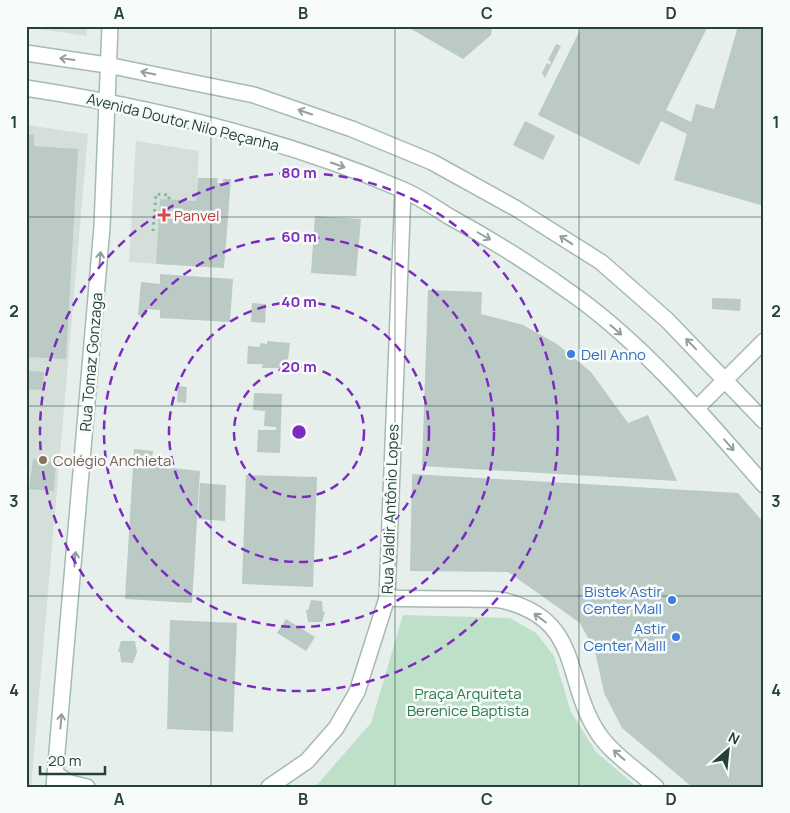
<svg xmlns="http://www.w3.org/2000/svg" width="790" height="813" font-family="Manrope,sans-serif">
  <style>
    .built { fill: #d4dfda }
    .green { fill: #bfe0c8 }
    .building { fill: #bbcac4 }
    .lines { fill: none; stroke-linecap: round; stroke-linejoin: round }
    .street-casing { stroke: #a8b8b2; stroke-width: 18 }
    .secondary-casing { stroke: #a4bbb3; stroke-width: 18 }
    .path { stroke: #86b3a5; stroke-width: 3; stroke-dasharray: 2.5 4; stroke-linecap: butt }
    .street { stroke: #fff; stroke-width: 15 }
    .secondary { stroke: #fff; stroke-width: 15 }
    .oneway { stroke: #92a09c }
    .grid { fill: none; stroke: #24423a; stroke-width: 1; stroke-opacity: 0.55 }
    .ring { fill: none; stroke: #7b2cbf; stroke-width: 2.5; stroke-dasharray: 9 6 }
    .health-dot { fill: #e0444e; stroke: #f7fbf9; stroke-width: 2 }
    .shop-dot { fill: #3f7fe0; stroke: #f7fbf9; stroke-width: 2 }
    .education-dot { fill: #8d6e63; stroke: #f7fbf9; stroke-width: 2 }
    .labels { text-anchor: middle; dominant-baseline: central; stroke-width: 5; stroke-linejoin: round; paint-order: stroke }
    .street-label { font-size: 15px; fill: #24423a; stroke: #f7fbf9 }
    .health-label { font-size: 15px; fill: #be3a42; stroke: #f7fbf9; text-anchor: start }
    .shop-label { font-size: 15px; fill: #366cbe; stroke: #f7fbf9; text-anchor: end }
    .education-label { font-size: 15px; fill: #785e54; stroke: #f7fbf9; text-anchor: start }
    .park-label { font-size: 15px; fill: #2d7a4b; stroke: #f7fbf9 }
    .centre { fill: #7b2cbf; stroke: #f7fbf9; stroke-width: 2.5 }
    .ring-label { font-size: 15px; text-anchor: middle; font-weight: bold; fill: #7b2cbf; stroke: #f7fbf9; stroke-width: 5; stroke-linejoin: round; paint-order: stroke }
    .neatline { fill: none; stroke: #24423a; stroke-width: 2 }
    .grid-label { font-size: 16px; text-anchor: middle; font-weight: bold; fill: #24423a }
  </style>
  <rect width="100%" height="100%" fill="#e6efeb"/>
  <g class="built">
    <path d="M26,26H87V36L26,27Z"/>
    <path d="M26,125L88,134L31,787H26Z"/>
    <path d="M136,141L199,151L192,266L129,262Z"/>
  </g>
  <path class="green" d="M403,615L510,618L536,633L554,656L571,712L596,752L637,787H315L371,723Z"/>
  <g class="building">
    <path d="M406,26H492L491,35L463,59Z"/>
    <path d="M582,26H708L666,110L691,122L696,104L714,109L738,26H764V206L674,180L687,134L661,121L639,165L538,115Z"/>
    <path d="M556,44L561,46L545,78L542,73L547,63L550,65L551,62L548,60Z"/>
    <path d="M525,121L555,136L543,160L513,145Z"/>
    <path d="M26,134L34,135V146L78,149L66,359L26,357Z"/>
    <path d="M198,178H218L217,183H223V179H231L224,268L156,264L160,199L196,201Z"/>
    <path d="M315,216L361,219L356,276L311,273Z"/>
    <path d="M160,274L233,279L230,322L160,318V310L147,309V315H138L141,282L160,284Z"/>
    <path d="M428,290L482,292L481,314L523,325L557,344L591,372L628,423L648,415L677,481L422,466Z"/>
    <path d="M712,298L741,299L740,311L712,309Z"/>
    <path d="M252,303L266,304L265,323L251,322Z"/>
    <path d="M267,341L290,343L287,368H262L263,364H247L248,346L260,347V343L267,344Z"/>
    <path d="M26,371L44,372L43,390L26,389Z"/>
    <path d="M178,386L187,387L186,403L177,402Z"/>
    <path d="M254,393L282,394L280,453L257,452L258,430H276V427L264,426L265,411L253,410Z"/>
    <path d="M134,449L153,451L152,466L200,471L192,603L125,599Z"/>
    <path d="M33,459L56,462L54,491L29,489Z"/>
    <path d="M412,474L738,493L764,523V787H692L622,728L604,693L595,651L580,623L508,572L410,571Z"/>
    <path d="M246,475L317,477L313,587L242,584Z"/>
    <path d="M200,483L226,485L225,521L198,519Z"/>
    <path d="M311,600L322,601L323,612H325L322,622H308L306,610H308Z"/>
    <path d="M286,619L315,637L306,651L277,633Z"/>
    <path d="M170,620L237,623L233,732L167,729Z"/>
    <path d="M121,641H135L137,652L133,663L121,662L120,652H118Z"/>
  </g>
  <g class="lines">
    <g class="street-casing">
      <g id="street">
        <path d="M387,598C415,599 443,599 471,599C482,600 495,598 505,601C583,621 563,680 598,733C612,754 637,770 656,787"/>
        <path d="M269,787L307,761L336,728L357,692L387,598L403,190"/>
      </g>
    </g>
    <g class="secondary-casing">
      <g id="secondary">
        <path d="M26,53L107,65L254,95L352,129L432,162L517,209L601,262L667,320L764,421"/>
        <path d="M26,88C154,108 282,138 401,189C418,196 434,207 450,217C494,241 537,268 578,298C649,350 706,419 764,485"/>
        <path d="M697,408L764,341"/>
        <path d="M56,774L70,783L87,787"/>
        <path d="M54,787L102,227L110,26"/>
      </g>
    </g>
    <path class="path" d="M153,231L156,194L169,195V200"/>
    <use href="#street" class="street"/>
    <use href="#secondary" class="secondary"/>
  </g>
  <defs><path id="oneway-shaft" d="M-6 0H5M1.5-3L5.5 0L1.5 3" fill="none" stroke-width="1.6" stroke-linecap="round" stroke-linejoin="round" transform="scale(1.25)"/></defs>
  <g class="oneway">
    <use href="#oneway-shaft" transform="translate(67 59) rotate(-172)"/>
    <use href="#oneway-shaft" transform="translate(148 73) rotate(-168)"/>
    <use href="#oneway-shaft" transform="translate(305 112) rotate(-161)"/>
    <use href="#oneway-shaft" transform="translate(338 165) rotate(19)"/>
    <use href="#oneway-shaft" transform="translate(484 236) rotate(30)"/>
    <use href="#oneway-shaft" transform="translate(566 240) rotate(-147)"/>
    <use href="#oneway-shaft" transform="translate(100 259) rotate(-85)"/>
    <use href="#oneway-shaft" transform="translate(616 330) rotate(41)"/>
    <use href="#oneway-shaft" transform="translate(691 344) rotate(-134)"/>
    <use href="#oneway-shaft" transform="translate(729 445) rotate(49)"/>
    <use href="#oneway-shaft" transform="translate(75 559) rotate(-85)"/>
    <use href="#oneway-shaft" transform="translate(540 618) rotate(-143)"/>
    <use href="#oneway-shaft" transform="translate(61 721) rotate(-85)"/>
    <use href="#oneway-shaft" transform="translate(619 755) rotate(-139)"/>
  </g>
  <path class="grid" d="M211,26V787M395,26V787M579,26V787M26,217H764M26,406H764M26,596H764"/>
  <g class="ring">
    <circle cx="299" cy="432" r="65"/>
    <circle cx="299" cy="432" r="130"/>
    <circle cx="299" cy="432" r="195"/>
    <circle cx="299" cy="432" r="259"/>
  </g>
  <path class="health-dot" d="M161.5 207.5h5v5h5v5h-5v5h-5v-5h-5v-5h5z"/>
  <g class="shop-dot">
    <circle cx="571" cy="354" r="5"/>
    <circle cx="672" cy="600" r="5"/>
    <circle cx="676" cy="637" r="5"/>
  </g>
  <circle class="education-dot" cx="43" cy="460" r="5"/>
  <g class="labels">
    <g class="street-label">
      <text transform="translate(183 122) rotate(14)">Avenida Doutor Nilo Peçanha</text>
      <text transform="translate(91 362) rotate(-85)">Rua Tomaz Gonzaga</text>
      <text transform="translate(390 509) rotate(-88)">Rua Valdir Antônio Lopes</text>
    </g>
    <g class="health-label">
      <text x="174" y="215">Panvel</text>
    </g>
    <g class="shop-label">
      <text x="581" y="354" text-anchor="start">Dell Anno</text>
      <text x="662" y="591">Bistek Astir<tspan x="662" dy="17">Center Mall</tspan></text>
      <text x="666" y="628">Astir<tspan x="666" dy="17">Center Malll</tspan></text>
    </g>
    <g class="education-label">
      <text x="53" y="460">Colégio Anchieta</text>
    </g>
    <g class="park-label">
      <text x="468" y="693">Praça Arquiteta<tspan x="468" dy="17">Berenice Baptista</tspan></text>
    </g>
  </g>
  <circle cx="299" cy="432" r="8" class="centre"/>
  <g class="ring-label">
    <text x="299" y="178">80 m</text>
    <text x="299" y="242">60 m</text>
    <text x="299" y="307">40 m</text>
    <text x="299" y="372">20 m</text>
  </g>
  <rect width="790" height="813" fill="none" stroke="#f7fbf9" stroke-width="55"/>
  <g transform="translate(728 750) rotate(27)" stroke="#f7fbf9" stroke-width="4" paint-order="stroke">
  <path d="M0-4L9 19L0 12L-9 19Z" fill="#24423a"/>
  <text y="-8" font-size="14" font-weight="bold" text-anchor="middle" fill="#24423a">N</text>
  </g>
  <path d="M40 766v8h65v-8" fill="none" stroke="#24423a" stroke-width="2.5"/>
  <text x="48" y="766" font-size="15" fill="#24423a" stroke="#f7fbf9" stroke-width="4" paint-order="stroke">20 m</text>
  <rect x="28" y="28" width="734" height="758" class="neatline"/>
  <g class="grid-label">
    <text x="119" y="19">A</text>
    <text x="303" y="19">B</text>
    <text x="487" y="19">C</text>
    <text x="671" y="19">D</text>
    <text x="14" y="128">1</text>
    <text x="776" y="128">1</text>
    <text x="14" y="317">2</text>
    <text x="776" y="317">2</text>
    <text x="14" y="507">3</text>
    <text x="776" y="507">3</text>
    <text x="14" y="696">4</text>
    <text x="776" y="696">4</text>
    <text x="119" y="805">A</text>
    <text x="303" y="805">B</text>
    <text x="487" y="805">C</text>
    <text x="671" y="805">D</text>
  </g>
</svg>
